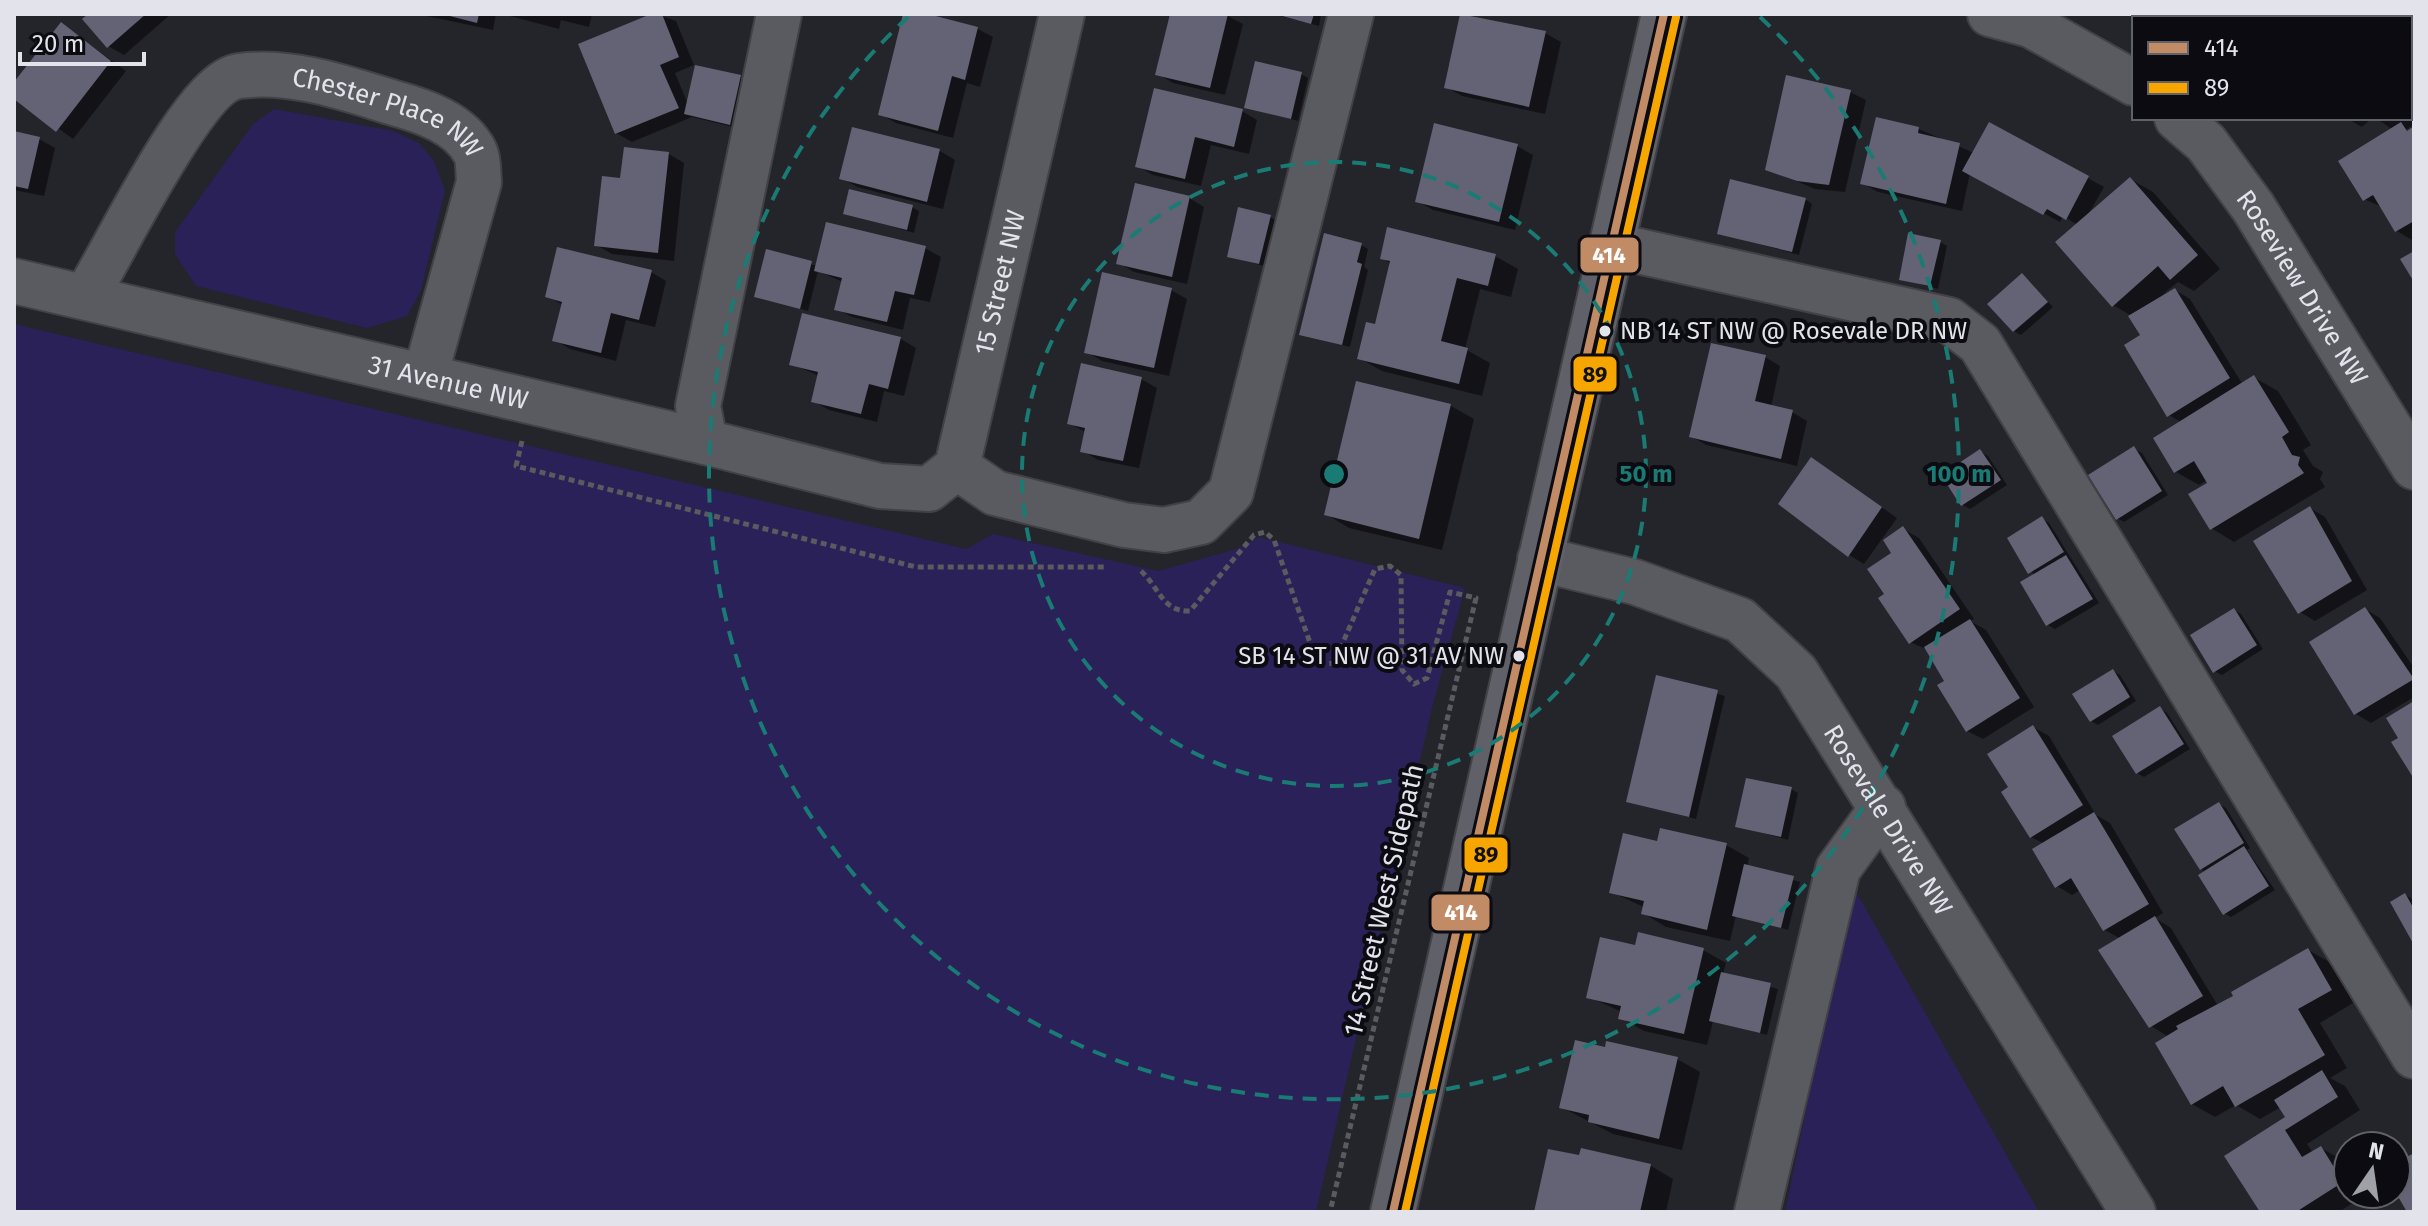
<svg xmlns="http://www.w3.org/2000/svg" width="2428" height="1226" font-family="'Fira Sans',sans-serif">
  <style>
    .green { fill: #2a2159 }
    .shadow { fill: #0007 }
    .building { fill: #646375 }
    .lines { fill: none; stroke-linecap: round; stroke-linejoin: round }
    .minor-casing { stroke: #414146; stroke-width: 48 }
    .major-casing { stroke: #414146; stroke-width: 48 }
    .path { stroke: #5a5a5f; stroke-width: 5; stroke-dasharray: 6 4; stroke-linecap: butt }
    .minor { stroke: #5a5a61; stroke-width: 44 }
    .major { stroke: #606068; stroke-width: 44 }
    .bus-1-casing { stroke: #0b0b11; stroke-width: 14 }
    .bus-2-casing { stroke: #0b0b11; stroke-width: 14 }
    .bus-1 { stroke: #c18c65; stroke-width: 8 }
    .bus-2 { stroke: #f7a600; stroke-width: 8 }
    .ring { fill: none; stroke: #1a7b74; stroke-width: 4; stroke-dasharray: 14 10 }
    .bus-dot { fill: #e3e3ec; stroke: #0b0b11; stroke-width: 3 }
    .labels { text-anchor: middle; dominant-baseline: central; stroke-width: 8; stroke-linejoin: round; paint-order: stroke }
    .bus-label { font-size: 24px; fill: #e3e3ec; stroke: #0b0b11; text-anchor: start }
    .street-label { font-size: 26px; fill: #e3e3ec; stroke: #0b0b11 }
    .centre { fill: #1a7b74; stroke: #0b0b11; stroke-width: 4 }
    .ring-label { font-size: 24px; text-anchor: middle; font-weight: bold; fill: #1a7b74; stroke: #0b0b11; stroke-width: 8; stroke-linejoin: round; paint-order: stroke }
    .line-badge { stroke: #0b0b11; stroke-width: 3 }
    .badge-label { font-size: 22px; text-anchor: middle; font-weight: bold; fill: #fff }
    .pale-badge-label { font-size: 22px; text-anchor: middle; font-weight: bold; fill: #111 }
  </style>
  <rect width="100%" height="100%" fill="#24242b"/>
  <g class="green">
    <path d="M274,109L393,131L419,143L434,161L445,190L421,290L407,316L367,328L196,286L175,254V232L253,124Z"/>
    <path d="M14,324L966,549L993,534L1158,571L1237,549L1259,537L1465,588L1432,708L1316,1212H14Z"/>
    <path d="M1852,885L2039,1212H1785Z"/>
  </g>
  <g class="shadow">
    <path d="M91,14H171L124,55L108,46Z"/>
    <path d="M417,14H496L493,30Z"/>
    <path d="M502,14H592L589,27L561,20L559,29Z"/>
    <path d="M657,14L676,21L694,65L675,73L688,104L741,77L748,81L737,128L692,117L632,142L616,133Z"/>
    <path d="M906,14L978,29L993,37L980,87L967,83L953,138L896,123L880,114Z"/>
    <path d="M1172,14H1224L1243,24L1225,95L1173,83L1158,74Z"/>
    <path d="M1272,14H1321L1319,26Z"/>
    <path d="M2242,14H2285L2282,18H2249Z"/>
    <path d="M2319,14H2383L2387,18H2314Z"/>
    <path d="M61,24L126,71L73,139L14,96V85Z"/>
    <path d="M1545,33L1561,42L1545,114L1462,96L1446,87Z"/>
    <path d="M2410,72L2414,74V124L2403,132L2414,129L2412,240L2397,231L2382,207L2364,199L2393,130L2376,118H2410Z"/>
    <path d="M1301,74L1308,78L1298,121L1246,107Z"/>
    <path d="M1850,92L1866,100L1845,192L1815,189L1767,169Z"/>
    <path d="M1242,111L1257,120L1249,154L1211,145L1201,186L1153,175L1137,166Z"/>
    <path d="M2346,118H2372L2362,127Z"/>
    <path d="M1877,119L1919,129L1974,153L1990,124L2104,187L2088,215L2130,179L2153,192L2220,269L2194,291L2178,282L2163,294L2175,290L2190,299L2243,385L2255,378L2278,391L2311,445L2303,450L2313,466L2323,472L2320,479L2325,487L2234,542L2211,528L2210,484L2207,480L2199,485L2176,472L2181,422L2169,415L2142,336L2130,315L2113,305L2078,225L2063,216L2060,222L1970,173L1962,211L1878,192L1862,183Z"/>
    <path d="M854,130L940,151L955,160L943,209L857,187L842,178Z"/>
    <path d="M14,133L39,139L55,148L44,196L14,190Z"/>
    <path d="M1517,146L1533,155L1515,230L1433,210L1417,201Z"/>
    <path d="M626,150L669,154L684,163L674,261L612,254L596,245L622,180Z"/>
    <path d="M1189,198L1204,207L1187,284L1134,272L1119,263Z"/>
    <path d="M1805,199L1812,204L1799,255L1719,233Z"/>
    <path d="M912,207L919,211L914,233L845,213Z"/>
    <path d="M1270,217L1277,221L1267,267L1229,256Z"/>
    <path d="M1940,242L1947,246L1938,289L1901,279Z"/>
    <path d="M1361,245L1368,249L1364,267L1368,270L1350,347L1302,334Z"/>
    <path d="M925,248L941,257L930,302L910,298L903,330L852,317L837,309L843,282L818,271L808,311L756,296L768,251L817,266Z"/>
    <path d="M1495,256L1518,269L1511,297L1480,289L1465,349L1490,363L1482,396L1382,371L1359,358L1376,327L1391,264L1382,258Z"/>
    <path d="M651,272L666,281L655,327L626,320L616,361L570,349L555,340L563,305L547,296Z"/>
    <path d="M2022,276L2053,307L2021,335L2014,331Z"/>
    <path d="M1171,290L1187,299L1169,376L1102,361L1087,352Z"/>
    <path d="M804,315L901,339L916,348L904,396L884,391L877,422L829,410L813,401L819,376L792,364Z"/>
    <path d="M1765,357L1780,366L1771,407L1792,412L1807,421L1797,466L1706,445L1691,436Z"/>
    <path d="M1141,379L1157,388L1139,468L1098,460L1083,451L1085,432L1069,423Z"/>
    <path d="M1358,384L1451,406L1474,419L1442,550L1349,528L1326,514Z"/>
    <path d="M2134,449L2142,453L2168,495L2124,522L2117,518Z"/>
    <path d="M1980,452L1988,456L2007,485L1970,509L1963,505Z"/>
    <path d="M1827,469L1897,518L1864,564L1849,555Z"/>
    <path d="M2310,508L2325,517L2367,590L2315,621L2300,612Z"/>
    <path d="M2042,519L2049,523L2099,603L2055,629L2048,625L2022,583L2035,576L2009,539Z"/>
    <path d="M1903,529L1919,538L1974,619L1970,621L1986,630L2034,707L1983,739L1967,731L1947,681L1928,650L1910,642L1887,594L1894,553Z"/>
    <path d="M2365,609L2380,618L2414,668V697L2371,723L2356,714L2312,643Z"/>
    <path d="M2234,610L2241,614L2263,649L2222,675L2214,671Z"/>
    <path d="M2113,671L2120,675L2136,701L2098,725L2091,721Z"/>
    <path d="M1657,678L1725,696L1696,819L1629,801Z"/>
    <path d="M2160,708L2167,713L2190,749L2144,777L2137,773Z"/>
    <path d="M2033,727L2049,736L2096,815L2110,823L2163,913L2155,918L2171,928L2218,1006L2308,950L2331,963L2353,1003L2320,1023L2347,1068L2330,1078L2345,1086L2360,1110L2307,1144L2313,1153L2321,1148L2344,1161L2348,1168V1194L2365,1195L2339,1212H2262L2288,1117L2281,1107L2260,1119L2236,1105L2215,1117L2192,1104L2169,1037L2151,1026L2121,939L2105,930L2080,890L2072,895L2057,886L2045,844L2031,837L2011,788Z"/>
    <path d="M1791,789L1798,793L1788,840L1737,826Z"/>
    <path d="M2219,804L2226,808L2250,848L2247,850L2275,890L2231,917L2224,913L2207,872L2201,869Z"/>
    <path d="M1659,843L1726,845L1749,858L1747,867L1800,882L1788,930L1736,915L1730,941L1666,927L1643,913L1644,907L1611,892Z"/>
    <path d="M2405,895L2414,900V940Z"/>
    <path d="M1637,947L1703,950L1726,963L1723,974L1778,989L1767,1035L1713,1021L1707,1045L1644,1031L1621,1018L1622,1012L1589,997Z"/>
    <path d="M1677,1059L1700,1072L1682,1150L1613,1134L1561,1107Z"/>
    <path d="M1651,1166L1673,1179L1666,1212H1536Z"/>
  </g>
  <g class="building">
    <path d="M88,14H146L107,48L82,19Z"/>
    <path d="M442,14H479L477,23Z"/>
    <path d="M651,14H662L679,57L660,65L679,108L615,134L578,44Z"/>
    <path d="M903,14H928L978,27L965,80L952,76L938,131L878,115Z"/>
    <path d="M1170,14H1228L1210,88L1155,75Z"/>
    <path d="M1275,14H1314L1311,24Z"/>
    <path d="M1460,14L1546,31L1529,107L1444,88Z"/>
    <path d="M2316,14H2366L2361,18H2311Z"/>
    <path d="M61,22L111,61L56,132L14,99V82Z"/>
    <path d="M1255,61L1302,72L1291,119L1244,108Z"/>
    <path d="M695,65L741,75L730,125L684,114Z"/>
    <path d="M1786,75L1851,90L1829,185L1797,181L1765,170Z"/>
    <path d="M1154,88L1243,109L1234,147L1195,137L1185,179L1135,167Z"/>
    <path d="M1876,117L1919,127L1918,133L1960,143L1946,204L1860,184Z"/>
    <path d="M1989,122L2089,176L2066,220L2047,209L2043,215L1962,171Z"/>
    <path d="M2401,122L2407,131L2414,126V221L2395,232L2373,195L2363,201L2338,161Z"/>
    <path d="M1434,123L1518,144L1499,222L1415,202Z"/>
    <path d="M852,127L940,149L927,202L839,179Z"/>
    <path d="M14,131L40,137L28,189L14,186Z"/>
    <path d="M624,147L669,152L658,253L594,246L602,176L620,178Z"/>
    <path d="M2130,177L2198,255L2170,280L2158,266L2112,307L2055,242Z"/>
    <path d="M1730,179L1806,198L1792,252L1717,234Z"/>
    <path d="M1135,183L1190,196L1172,277L1116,264Z"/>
    <path d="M849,189L913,205L907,230L843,214Z"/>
    <path d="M1238,207L1271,215L1259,264L1227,257Z"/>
    <path d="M826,222L926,246L914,295L895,291L887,322L834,310L842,278L814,271Z"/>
    <path d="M1387,227L1496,254L1488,286L1457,278L1441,341L1468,348L1459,384L1357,359L1366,322L1375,324L1390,261L1380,259Z"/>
    <path d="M1324,233L1362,243L1357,262L1362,264L1342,345L1299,335Z"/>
    <path d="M1908,233L1941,240L1930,286L1899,280Z"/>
    <path d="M557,247L652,270L639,320L611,313L601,353L552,341L562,302L545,297Z"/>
    <path d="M766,249L812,261L800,309L754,297Z"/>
    <path d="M2414,251V282L2400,259Z"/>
    <path d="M1102,272L1172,288L1154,368L1084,353Z"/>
    <path d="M2022,273L2048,302L2013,332L1987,304Z"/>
    <path d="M2175,288L2230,378L2167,417L2124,345L2140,335L2128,316Z"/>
    <path d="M802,313L901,337L888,389L869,384L861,414L811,402L818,372L789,365Z"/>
    <path d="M1711,343L1766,355L1755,401L1793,410L1781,459L1689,437Z"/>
    <path d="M1081,363L1142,377L1123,461L1080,452L1085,428L1067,424Z"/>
    <path d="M2254,375L2289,432L2282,437L2292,455L2300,457L2298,465L2304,473L2210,530L2188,494L2207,483L2194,461L2174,473L2153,438Z"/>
    <path d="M1356,381L1451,404L1419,539L1324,515Z"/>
    <path d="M2134,446L2162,491L2116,520L2088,475Z"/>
    <path d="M1980,449L2001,480L1961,506L1941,475Z"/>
    <path d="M1811,457L1882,507L1848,557L1778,504Z"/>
    <path d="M2310,506L2352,581L2298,614L2253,541Z"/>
    <path d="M2042,516L2064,552L2028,574L2007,538Z"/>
    <path d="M1903,526L1960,609L1909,644L1878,598L1884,594L1867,569L1891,553L1883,540Z"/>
    <path d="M2066,555L2093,599L2046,626L2020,582Z"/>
    <path d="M2365,607L2414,679L2354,715L2309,642Z"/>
    <path d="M2234,608L2257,645L2213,673L2190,635Z"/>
    <path d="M1970,619L2020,698L1966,732L1937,685L1944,681L1924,647Z"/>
    <path d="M2113,669L2130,697L2090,722L2072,694Z"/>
    <path d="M1656,675L1718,690L1689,817L1626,802Z"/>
    <path d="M2414,701V779L2391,742L2398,738L2386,718Z"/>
    <path d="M2160,706L2184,744L2136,774L2112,736Z"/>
    <path d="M2033,725L2083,805L2030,838L2001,792L2008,787L1987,754Z"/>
    <path d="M1746,778L1792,787L1781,837L1735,827Z"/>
    <path d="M2219,802L2244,843L2200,870L2174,829Z"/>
    <path d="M2094,812L2149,904L2103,931L2071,878L2055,888L2032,849Z"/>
    <path d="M1660,828L1727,843L1707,930L1641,914L1644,901L1609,893L1623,833L1657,841Z"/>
    <path d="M2244,846L2269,886L2223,915L2198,875Z"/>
    <path d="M1744,864L1794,876L1781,928L1732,916Z"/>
    <path d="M2405,893L2414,909V945L2390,902Z"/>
    <path d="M2155,916L2203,996L2149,1028L2098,950Z"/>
    <path d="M1638,932L1704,948L1684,1034L1618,1019L1621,1006L1586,998L1600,937L1635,945Z"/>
    <path d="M2308,948L2332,990L2298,1009L2325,1055L2235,1107L2223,1086L2191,1105L2155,1043L2178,1029L2176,1026L2233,996L2231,992Z"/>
    <path d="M1721,972L1771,983L1760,1033L1709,1021Z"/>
    <path d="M1575,1040L1605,1047L1606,1041L1678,1057L1659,1139L1588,1122L1589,1115L1559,1108Z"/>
    <path d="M2322,1070L2338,1097L2285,1130L2302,1157L2321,1146L2343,1182L2296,1212H2260L2224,1156L2285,1117L2274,1100Z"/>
    <path d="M1581,1148L1651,1164L1640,1212H1534L1548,1149L1579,1155Z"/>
    <path d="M2414,1153V1212H2407L2396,1193V1163Z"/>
  </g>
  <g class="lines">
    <g class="minor-casing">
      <g id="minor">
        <path d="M1990,14L2031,25L2134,83"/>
        <path id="s1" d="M2177,118L2206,143L2253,207L2414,467"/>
        <path d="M1611,245L1949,320L1980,344L2414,1056"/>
        <path id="s2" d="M14,281L705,442L880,486L929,489L957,467L1062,14"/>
        <path id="s3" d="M86,296C113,255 193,82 239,76C291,69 345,88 394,103C423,111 460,123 475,152C479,160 478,173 479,182L425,376"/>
        <path d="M705,442L698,406L779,14"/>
        <path d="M957,467L995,493L1124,525L1164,530L1201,522L1231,492L1351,14"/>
        <path id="s4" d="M1540,559L1635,582L1740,620L1796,672L2133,1212"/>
        <path d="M1757,1212L1838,869L1883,807"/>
      </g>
    </g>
    <g class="major-casing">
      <path id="major" d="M1393,1212L1664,14"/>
    </g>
    <g class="path">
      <path d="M522,441L516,466L916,567H1104"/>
      <path d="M1141,571C1159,587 1162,612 1190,611L1254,535L1265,532L1274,540L1315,657L1323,664L1334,663L1375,569L1390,566L1401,575L1402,670L1414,684L1427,678L1450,592L1476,598L1330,1212"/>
    </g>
    <use href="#minor" class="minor"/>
    <use href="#major" class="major"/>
    <g class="bus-1-casing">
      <path id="bus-1" d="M1393,1212L1664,14"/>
    </g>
    <g class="bus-2-casing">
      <path id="bus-2" d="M1405,1212L1676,17"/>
    </g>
    <use href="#bus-1" class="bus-1"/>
    <use href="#bus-2" class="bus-2"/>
  </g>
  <g class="ring">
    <circle cx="1334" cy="474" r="312"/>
    <path d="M1760 17A625 625 0 1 1 908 17"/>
  </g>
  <g class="bus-dot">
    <circle cx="1605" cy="331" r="7"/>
    <circle cx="1519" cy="656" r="7"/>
  </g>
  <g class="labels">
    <g class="bus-label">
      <text x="1620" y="331">NB 14 ST NW @ Rosevale DR NW</text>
      <text x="1504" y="656" text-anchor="end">SB 14 ST NW @ 31 AV NW</text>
    </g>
    <g class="street-label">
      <text stroke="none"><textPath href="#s3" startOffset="428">Chester Place NW</textPath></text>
      <text stroke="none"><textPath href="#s2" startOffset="1164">15 Street NW</textPath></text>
      <text stroke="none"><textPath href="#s1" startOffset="212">Roseview Drive NW</textPath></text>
      <text stroke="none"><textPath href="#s2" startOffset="446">31 Avenue NW</textPath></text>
      <text stroke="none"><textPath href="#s4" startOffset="460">Rosevale Drive NW</textPath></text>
      <text transform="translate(1384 900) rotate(-77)">14 Street West Sidepath</text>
    </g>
  </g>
  <circle cx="1334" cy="474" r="12" class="centre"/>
  <g class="ring-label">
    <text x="1646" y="482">50 m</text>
    <text x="1959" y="482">100 m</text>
  </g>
  <g class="line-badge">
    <rect x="1579" y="236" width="61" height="38" rx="8" fill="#c18c65"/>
    <rect x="1572" y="355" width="46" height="38" rx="8" fill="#f7a600"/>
    <rect x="1463" y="836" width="46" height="38" rx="8" fill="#f7a600"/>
    <rect x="1430" y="893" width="61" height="39" rx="8" fill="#c18c65"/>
  </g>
  <g class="badge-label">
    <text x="1609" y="263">414</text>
    <text x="1461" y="920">414</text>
  </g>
  <g class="pale-badge-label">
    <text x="1595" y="382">89</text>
    <text x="1486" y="862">89</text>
  </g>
  <rect width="2428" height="1226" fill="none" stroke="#e3e3ec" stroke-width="32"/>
  <rect x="2132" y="16" width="280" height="104" fill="#0b0b11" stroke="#616169" stroke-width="2"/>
  <rect x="2148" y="42" width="40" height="12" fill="#c18c65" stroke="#616169" stroke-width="2"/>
  <text x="2204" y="56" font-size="24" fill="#e3e3ec">414</text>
  <rect x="2148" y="82" width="40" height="12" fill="#f7a600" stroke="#616169" stroke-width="2"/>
  <text x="2204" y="96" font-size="24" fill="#e3e3ec">89</text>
  <g transform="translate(2372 1170) rotate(13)"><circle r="38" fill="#0b0b11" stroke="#616169" stroke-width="2"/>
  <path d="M0-6L14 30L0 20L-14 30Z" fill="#a0a0a8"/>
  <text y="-12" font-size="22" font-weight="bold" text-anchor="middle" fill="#e3e3ec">N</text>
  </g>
  <path d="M20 52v12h124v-12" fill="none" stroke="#e3e3ec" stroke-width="4"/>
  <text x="32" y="52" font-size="24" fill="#e3e3ec" stroke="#0b0b11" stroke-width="6" paint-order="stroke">20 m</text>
</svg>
